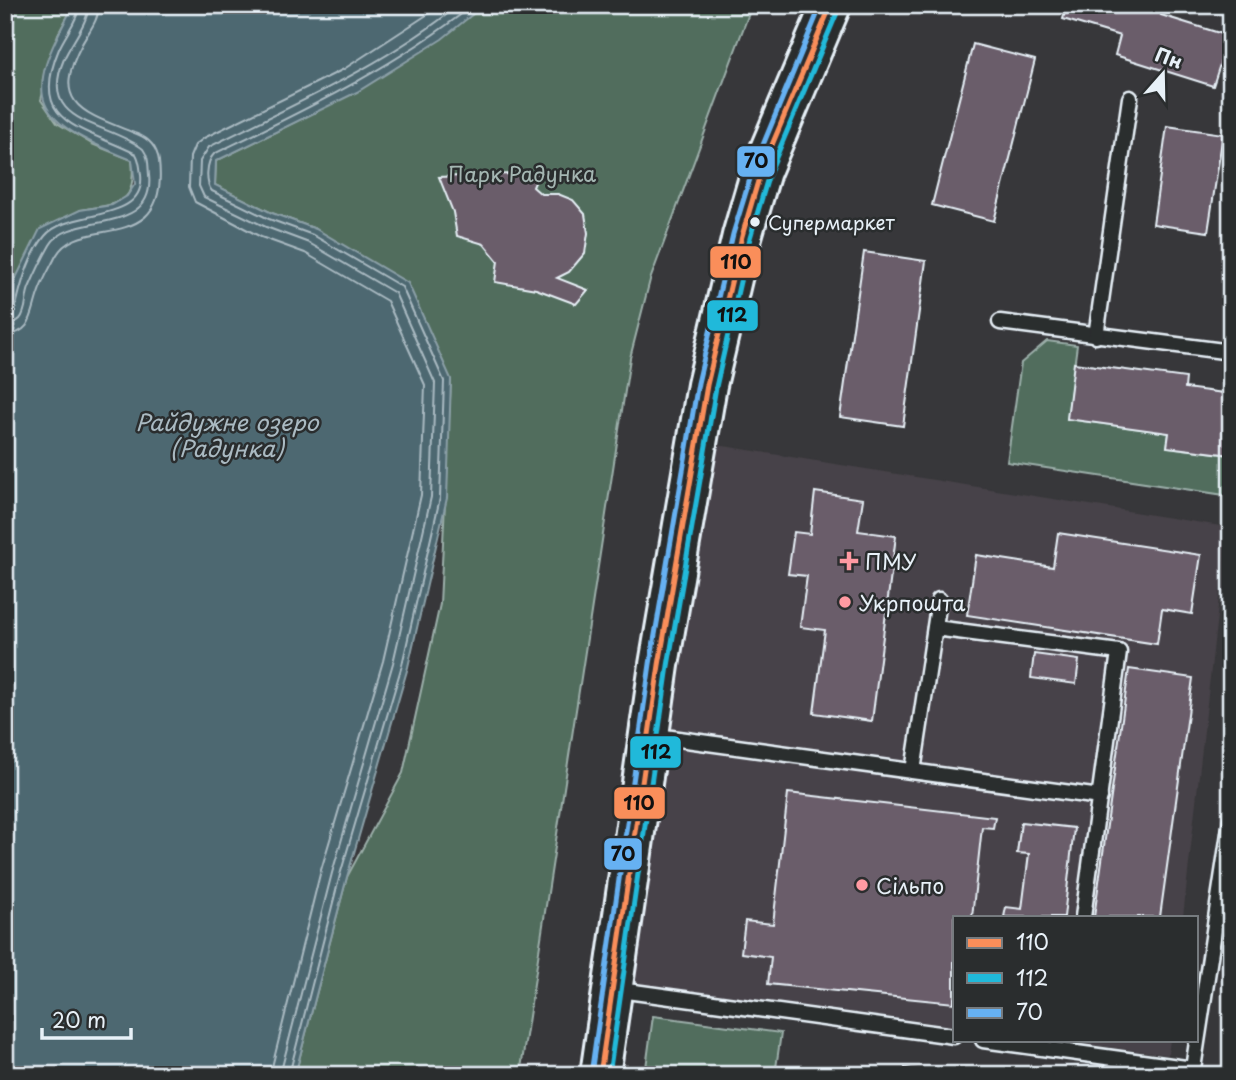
<svg xmlns="http://www.w3.org/2000/svg" width="1236" height="1080" font-family="'Playpen Sans',sans-serif">
  <style>
    .built { fill: #474248 }
    .green { fill: #516d5d; stroke: #9cafaa; stroke-width: 2 }
    .water { fill: #4d6871; stroke: #8b9fa7; stroke-width: 2 }
    .lines { fill: none; stroke-linecap: round; stroke-linejoin: round }
    .shore { stroke: #aabac2; stroke-width: 2 }
    .building { fill: #6b5d6a; stroke: #e8f1f8; stroke-width: 2 }
    .lane-casing { stroke: #e8f1f8; stroke-width: 19 }
    .secondary-casing { stroke: #e8f1f8; stroke-width: 44 }
    .lane { stroke: #2a2d2e; stroke-width: 14 }
    .secondary { stroke: #2a2d2e; stroke-width: 38 }
    .bus-1-casing { stroke: #2a2d2e; stroke-width: 10 }
    .bus-2-casing { stroke: #2a2d2e; stroke-width: 10 }
    .bus-3-casing { stroke: #2a2d2e; stroke-width: 10 }
    .bus-1 { stroke: #fa8e5a; stroke-width: 5 }
    .bus-2 { stroke: #20b9da; stroke-width: 5 }
    .bus-3 { stroke: #66b1f2; stroke-width: 5 }
    .bus-dot { fill: #e8f1f8; stroke: #2a2d2e; stroke-width: 2.5 }
    .poi-dot { fill: #ff9aa2; stroke: #2a2d2e; stroke-width: 2.5 }
    .labels { text-anchor: middle; dominant-baseline: central; stroke-width: 5; stroke-linejoin: round; paint-order: stroke }
    .bus-label { font-size: 19px; fill: #e8f1f8; stroke: #2a2d2e; text-anchor: start }
    .park-label { font-size: 21px; fill: #a4b6b2; stroke: #2a2d2e }
    .poi-label { font-size: 21px; fill: #e8f1f8; stroke: #2a2d2e; text-anchor: start }
    .water-label { font-size: 23px; font-style: italic; fill: #aabac2; stroke: #2a2d2e }
    .line-badge { stroke: #2a2d2e; stroke-width: 2.5 }
    .pale-badge-label { font-size: 19px; text-anchor: middle; font-weight: bold; fill: #111 }
  </style>
  <rect width="100%" height="100%" fill="#37373a"/>
  <filter id="ink" filterUnits="userSpaceOnUse"><feTurbulence type="fractalNoise" baseFrequency=".0143" numOctaves="2"/><feDisplacementMap in="SourceGraphic" scale="14" xChannelSelector="R" yChannelSelector="G"/><feConvolveMatrix kernelMatrix="1 2 1 2 8 2 1 2 1" color-interpolation-filters="sRGB"/></filter>
  <g filter="url(#ink)">
    <g class="built">
      <path d="M711,444L1227,527L1183,917H954V1026L621,981Z"/>
      <path d="M1055,1040H1170L1168,1055Z"/>
    </g>
    <g class="green">
      <path d="M5,5H74L58,34L41,100L57,123L92,144L132,160C137,206 119,203 80,210L5,327Z"/>
      <path d="M484,5H752L650,280L630,358L520,1075H295L347,877L403,773L440,604L451,380L316,229L272,213L215,185L216,161C313,114 399,73 484,5Z"/>
      <path d="M1047,341L1077,345L1067,419L1169,433L1167,447L1231,455V496L1007,462L1021,363Z"/>
      <path d="M653,1016L781,1033L775,1075H645Z"/>
    </g>
    <path class="water" d="M74,5H484L442,39L357,92L216,161L215,185L272,213L316,229L408,283L451,379L447,498L408,667L347,877L295,1075H5V327L12,286L40,229L80,210L112,205L127,196L135,184L132,160C33,120 19,102 74,5Z"/>
    <g class="lines">
      <g class="shore">
        <path d="M5,316L15,311C20,287 29,255 45,236C68,208 146,224 141,175C140,168 140,161 136,154C83,127 27,125 59,49C65,35 78,20 80,5"/>
        <path d="M5,324C11,324 16,323 20,319C27,311 25,298 29,288C35,274 42,259 50,245C69,211 156,237 149,175C148,165 149,157 143,149C108,121 36,126 64,59C71,43 88,23 89,5"/>
        <path d="M5,335C32,334 31,314 38,294C42,281 50,268 56,256C78,213 170,258 159,161C157,147 150,139 137,134C85,113 49,106 82,44C89,31 99,20 99,5"/>
        <path d="M270,1075L321,870L383,661L421,495L425,385L387,301L305,253L261,237L195,202L189,187L190,157L195,145L204,138L344,69L442,5"/>
        <path d="M280,1075L332,873L393,663L431,497L435,383L395,293L309,243L266,227L204,197L199,186L200,161L209,147C295,104 383,66 459,5"/>
        <path d="M289,1075L340,875L402,665L440,498L444,381L402,287L313,235L269,219L212,191C205,183 206,162 214,154C304,110 394,68 473,5"/>
      </g>
    </g>
    <g class="building">
      <path d="M1067,5H1118L1142,12L1144,5H1153L1163,8L1161,15L1229,36L1213,86L1115,55L1120,36L1063,19Z"/>
      <path d="M973,44L1035,60L994,221L932,205Z"/>
      <path d="M1167,126L1223,134L1208,232L1153,224Z"/>
      <path d="M539,173L533,187L541,194H558L573,200L585,214L588,233L585,253L569,272L557,278L588,290L576,304L536,289L495,282L498,261L484,244L457,236L453,212L439,177Z"/>
      <path d="M864,252L926,261L903,426L840,417Z"/>
      <path d="M1074,363L1186,378L1185,388L1231,394V455L1167,447L1169,433L1067,419Z"/>
      <path d="M815,492L863,499L858,531L896,536L872,721L814,713L825,630L800,627L807,576L788,574L794,532L810,534Z"/>
      <path d="M1058,533L1201,555L1192,614L1162,609L1157,644L967,615L976,555L1053,567Z"/>
      <path d="M1034,654L1079,660L1076,684L1031,678Z"/>
      <path d="M1129,669L1193,678L1160,917H1094Z"/>
      <path d="M788,793L995,817L993,828L982,827L972,917H954V1003L768,984L771,957L741,953L745,921L773,924Z"/>
      <path d="M1021,822L1074,828L1064,917H1004L1006,907L1022,909L1029,854L1017,853Z"/>
      <path d="M905,1068L925,1071L924,1075H904Z"/>
      <path d="M784,1069L823,1074L830,1075H783Z"/>
    </g>
    <g class="lines">
      <g class="lane-casing">
        <g id="lane">
          <path d="M1000,322L1231,352"/>
          <path d="M1096,336L1130,98"/>
          <path d="M935,628L1119,652L1083,917"/>
          <path d="M650,735L1100,797"/>
          <path d="M913,771L939,600"/>
          <path d="M612,989L954,1036"/>
          <path d="M983,1040L1193,1069"/>
          <path d="M1192,1075L1231,820"/>
        </g>
      </g>
      <g class="secondary-casing">
        <path id="secondary" d="M600,1075L659,665L707,385L742,236L761,171L831,5"/>
      </g>
      <use href="#lane" class="lane"/>
      <use href="#secondary" class="secondary"/>
      <g class="bus-1-casing">
        <path id="bus-1" d="M600,1075L659,665L707,385L742,236L761,171L831,5"/>
      </g>
      <g class="bus-2-casing">
        <path id="bus-2" d="M609,1075L668,666L716,387L750,238L769,174L839,8"/>
      </g>
      <g class="bus-3-casing">
        <path id="bus-3" d="M591,1074L650,664L698,383L733,234L753,169L821,5"/>
      </g>
      <use href="#bus-1" class="bus-1"/>
      <use href="#bus-2" class="bus-2"/>
      <use href="#bus-3" class="bus-3"/>
    </g>
  </g>
  <circle class="bus-dot" cx="755" cy="222" r="6"/>
  <g class="poi-dot">
    <path d="M845.5 550.5h7v7h7v7h-7v7h-7v-7h-7v-7h7z"/>
    <circle cx="845" cy="602" r="7"/>
    <circle cx="862" cy="885" r="7"/>
  </g>
  <g class="labels">
    <g class="bus-label">
      <text x="768" y="222">Супермаркет</text>
    </g>
    <g class="park-label">
      <text x="522" y="173">Парк Радунка</text>
    </g>
    <g class="poi-label">
      <text x="865" y="561">ПМУ</text>
      <text x="859" y="602">Укрпошта</text>
      <text x="876" y="885">Сільпо</text>
    </g>
    <g class="water-label">
      <text x="227" y="421">Райдужне озеро<tspan x="227" dy="26">(Радунка)</tspan></text>
    </g>
  </g>
  <g class="line-badge">
    <rect x="736" y="145" width="40" height="33" rx="7" fill="#66b1f2"/>
    <rect x="709" y="245" width="53" height="34" rx="7" fill="#fa8e5a"/>
    <rect x="706" y="299" width="53" height="33" rx="7" fill="#20b9da"/>
    <rect x="629" y="735" width="53" height="34" rx="7" fill="#20b9da"/>
    <rect x="613" y="786" width="53" height="34" rx="7" fill="#fa8e5a"/>
    <rect x="603" y="837" width="40" height="34" rx="7" fill="#66b1f2"/>
  </g>
  <g class="pale-badge-label">
    <text x="756" y="168">70</text>
    <text x="736" y="269">110</text>
    <text x="732" y="322">112</text>
    <text x="656" y="759">112</text>
    <text x="639" y="810">110</text>
    <text x="623" y="861">70</text>
  </g>
  <rect width="1236" height="1080" fill="none" stroke="#2a2d2e" stroke-width="28"/>
  <rect x="14" y="14" width="1208" height="1052" fill="none" stroke="#e8f1f8" stroke-width="2.5" filter="url(#ink)"/>
  <rect x="953" y="916" width="245" height="126" fill="#2a2d2e" stroke="#767b7f" stroke-width="2"/>
  <rect x="967" y="938" width="35" height="10" fill="#fa8e5a" stroke="#767b7f" stroke-width="2"/>
  <text x="1016" y="950" font-size="21" fill="#e8f1f8">110</text>
  <rect x="967" y="973" width="35" height="10" fill="#20b9da" stroke="#767b7f" stroke-width="2"/>
  <text x="1016" y="986" font-size="21" fill="#e8f1f8">112</text>
  <rect x="967" y="1008" width="35" height="10" fill="#66b1f2" stroke="#767b7f" stroke-width="2"/>
  <text x="1016" y="1020" font-size="21" fill="#e8f1f8">70</text>
  <g transform="translate(1163 74) rotate(20)" stroke="#2a2d2e" stroke-width="5" paint-order="stroke">
  <path d="M0-5L12 26L0 18L-12 26Z" fill="#e8f1f8"/>
  <text y="-10" font-size="19" font-weight="bold" text-anchor="middle" fill="#e8f1f8">Пн</text>
  </g>
  <path d="M42 1028v10h89v-10" fill="none" stroke="#e8f1f8" stroke-width="3.5"/>
  <text x="52" y="1028" font-size="21" fill="#e8f1f8" stroke="#2a2d2e" stroke-width="5" paint-order="stroke">20 m</text>
</svg>
